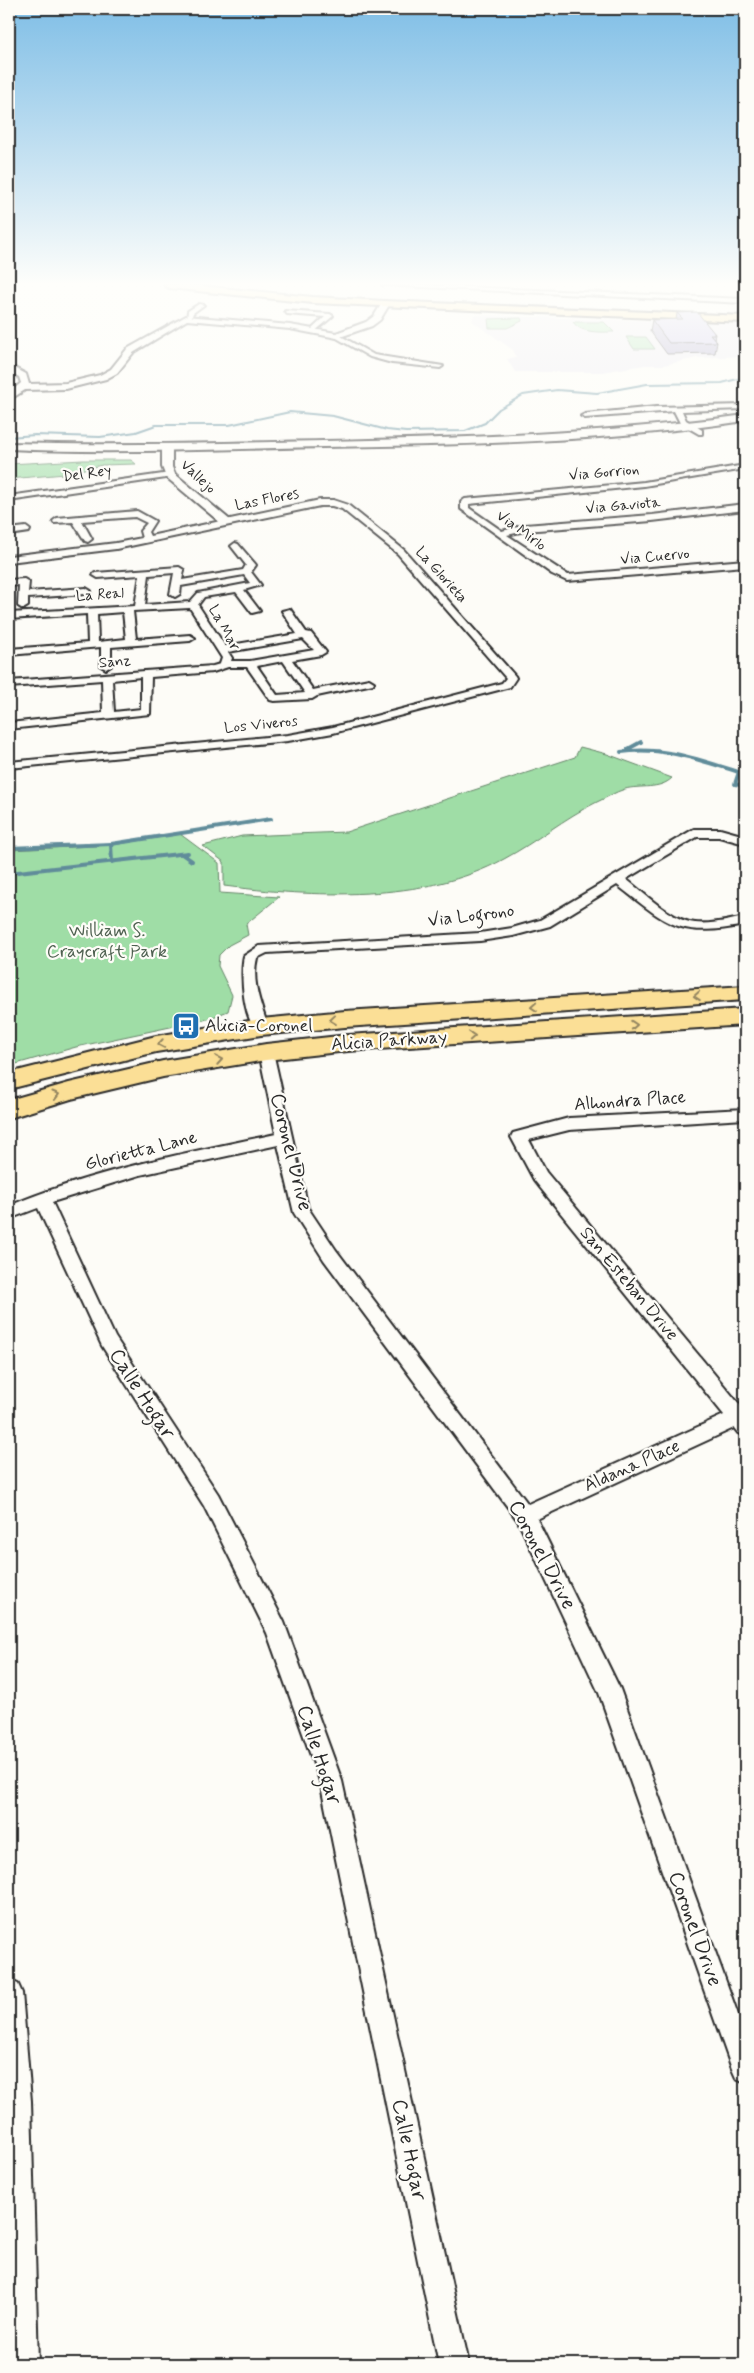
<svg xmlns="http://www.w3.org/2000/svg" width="754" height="2373" font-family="Mynerve,sans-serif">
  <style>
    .built { fill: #eae7f2 }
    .green { fill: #9fdda6; stroke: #658468 }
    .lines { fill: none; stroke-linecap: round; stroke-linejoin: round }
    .stream-far1 { stroke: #608c9a; stroke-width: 2 }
    .stream { stroke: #608c9a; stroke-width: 4 }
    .minor-casing { stroke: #2b2b2b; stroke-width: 4 }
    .tertiary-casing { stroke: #2b2b2b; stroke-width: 4 }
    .secondary-casing { stroke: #2b2b2b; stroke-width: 4 }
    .primary-casing { stroke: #2b2b2b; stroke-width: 4 }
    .minor { fill: #fdfcf7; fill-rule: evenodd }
    .tertiary { fill: #fdfcf7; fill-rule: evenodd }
    .secondary { fill: #fdfcf7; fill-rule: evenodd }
    .primary { fill: #fbdf96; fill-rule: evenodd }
    .wall { fill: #a39dc8; stroke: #2b2b2b }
    .building { fill: #bdb7e8; stroke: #2b2b2b }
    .oneway { stroke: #938560 }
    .labels { text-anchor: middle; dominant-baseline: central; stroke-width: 4.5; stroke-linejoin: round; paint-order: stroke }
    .far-street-label { font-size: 15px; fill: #2b2b2b; stroke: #fdfcf7 }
    .street-label { font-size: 18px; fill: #2b2b2b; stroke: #fdfcf7 }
    .park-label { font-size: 18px; fill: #4e6050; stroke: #fdfcf7 }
    .poi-label { font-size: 18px; fill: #2b2b2b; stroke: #fdfcf7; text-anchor: start }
    .near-street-label { font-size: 21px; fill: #2b2b2b; stroke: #fdfcf7 }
  </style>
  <rect width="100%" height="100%" fill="#fdfcf7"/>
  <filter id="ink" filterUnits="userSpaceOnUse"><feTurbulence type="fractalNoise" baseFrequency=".02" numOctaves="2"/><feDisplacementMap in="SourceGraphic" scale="10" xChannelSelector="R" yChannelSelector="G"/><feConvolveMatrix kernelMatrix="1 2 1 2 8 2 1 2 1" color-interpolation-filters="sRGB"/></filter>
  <g filter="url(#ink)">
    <path class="built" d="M474,315L745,324V356L697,358L664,365H645L602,372H515L507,359L516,357L513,350L472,321Z"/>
    <g class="green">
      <path d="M521,318L522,321L507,328H489L488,319Z"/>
      <path d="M573,322H604L614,332C602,332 581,334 573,322Z"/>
      <path d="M626,337H646L655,349H634Z"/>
      <path d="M83,460H131L136,464L102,465L75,471L76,473L9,479V464Z"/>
      <path d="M580,747L607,754L672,778C660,790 640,785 625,789C615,792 606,798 597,802C564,818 536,842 504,859C425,903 311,897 224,886V862L203,846L242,836L346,832L575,757Z"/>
      <path d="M180,834L219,863L220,893L279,897L246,924L248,935L229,945L219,955L218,966L232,995L228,1011L208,1019L76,1047L9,1066V850L112,845Z"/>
    </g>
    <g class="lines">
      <path class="stream-far1" d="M9,437L35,435L100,437L136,432L156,425H229L290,412L333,416L387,430L406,432L465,431L485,423L499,409L523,395L557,390L597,393L647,384L722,383L745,377"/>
      <g class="stream">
        <path d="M628,749L641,742"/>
        <path d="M621,752C663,745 705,762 745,774"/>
        <path d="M739,772L735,784L745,786"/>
        <path d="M9,848L111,844"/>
        <path d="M182,854L192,861"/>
        <path d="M112,862L111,844L271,819"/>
        <path d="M9,873L188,853"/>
      </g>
      <g class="minor-casing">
        <g id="minor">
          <path d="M382,285H420L745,299V303Z"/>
          <path d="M199,304L204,305L193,313L191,319H187L188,311Z"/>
          <path d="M285,311L330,314L333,316L314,332L312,329L325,317L287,314Z"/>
          <path d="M335,335H339L374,355L443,366L440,368L392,363L370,357L335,337Z"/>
          <path d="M745,405V409L682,411L686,420L702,430V434H699L680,423L674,411L585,418L581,416L585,414L656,407Z"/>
          <path d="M745,465V469L644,486L469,504V508L502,531L525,525L652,515L745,504V510L652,521L525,531L507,535L568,575L745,560V566L567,581L552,574L461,509V502L465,499L644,482Z"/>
          <path d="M170,473L174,475L173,477L9,501V496Z"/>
          <path d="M320,500H333L348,505L404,550L515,676L516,678L510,687L333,733L288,741L9,768V762L288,735L333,727L502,683L506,678L398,554L342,509L332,506H320L116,549L9,562V556L116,543L142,538L140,531L147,523L135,517L82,521L92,539L88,542L85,541L73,522L54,523L53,521L57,518L137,511L155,521L148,532L150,536Z"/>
          <path d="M26,527L30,530L29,532L9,535V529Z"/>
          <path d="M235,543L238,544L256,565L251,572L261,585L244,590L260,611L252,613L236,592L204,597L198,605L225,646L297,634L282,611L290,609L306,632L311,633L326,652L321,655L292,660L313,690L369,679L374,682L373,684L317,696L312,699L274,701L270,700L247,667H228L213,672L151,677L150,714L9,729V723L103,713L102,680L9,687V681L213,666L220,664L222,658L190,608L133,611L136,639L190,635L195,638L190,641L111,647V666L106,669L101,666V647L9,655V649L88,643L87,614L9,619V613L135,606L140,575L98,578L93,575L95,573L179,567L184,570L182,580L243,570L246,565L231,546ZM174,573L170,594L175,597L180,594L181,586L244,575L250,583L198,593L190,602L145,605L149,575ZM123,612L126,639L98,642L97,614ZM303,639L314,650L250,661H231L232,658L228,652ZM283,661L305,693L277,695L257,666ZM141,677V709L114,712L112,680Z"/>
          <path d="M24,579L29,582L28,592L86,588L91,591L86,594L28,598V606L23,609L18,606L19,585L9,586V580Z"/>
          <path d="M694,829H720L745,836V844L719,837H697L626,879C644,893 672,921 695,923C711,925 729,920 745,917V925C677,938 669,925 617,885L550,926L513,936L480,941L267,953L257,958C251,982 261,1005 268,1027L261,1032C243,1027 240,972 244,956L259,946L480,933L512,928L540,920Z"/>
          <path d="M266,1047L271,1048L273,1052L308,1208L336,1250L528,1504L724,1415L534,1180L511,1137L513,1133L569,1118L745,1109V1119L569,1130L529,1140L546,1172L745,1411V1435L738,1433L734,1428L537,1519L620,1689L745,2034V2082L736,2078L732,2069L599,1693L518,1521L324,1260L294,1213L278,1145L140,1175L52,1202L115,1337L218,1494L284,1622L342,1781L469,2364H439L320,1781L267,1633L204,1506L102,1346L38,1208L9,1219V1206C94,1170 186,1153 276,1134L259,1052L261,1048Z"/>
          <path d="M9,1980L18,1984L22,1993L31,2101L38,2364H9Z"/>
        </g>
      </g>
      <g class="tertiary-casing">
        <g id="tertiary">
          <path d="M382,303L389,305L380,320L372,326L337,338L290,329L187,320L133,353L117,373L106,379L66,389L25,390L9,400V393L21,383L19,377L9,371V365L26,374L29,384L66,383L100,375L111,369L127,349L186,316L290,325L336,333L366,322L374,316Z"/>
          <path d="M167,444L172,447V467L175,474L230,520V524H222L166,477L162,467V447Z"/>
        </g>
      </g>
      <g class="secondary-casing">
        <path id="secondary" d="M745,415V421C605,442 464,445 323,447C218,449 113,454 9,449V443C114,446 218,443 323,441C464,438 605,434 745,415Z"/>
      </g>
      <g class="primary-casing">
        <g id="primary">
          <path d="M164,285H191L313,297L385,301L745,316V322L313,303L169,288Z"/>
          <path d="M745,986V1000L345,1027L261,1035L156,1052L9,1089V1073L156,1036L261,1019L345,1011Z"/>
          <path d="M745,1009V1025L348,1051L266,1060L163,1077L71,1099L9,1118V1100L69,1083L163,1061L266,1044L348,1035Z"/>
        </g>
      </g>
      <use href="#minor" class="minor"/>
      <use href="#tertiary" class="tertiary"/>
      <use href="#secondary" class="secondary"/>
      <use href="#primary" class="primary"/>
    </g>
    <path class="wall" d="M677,313L715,334L714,339L717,342L715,353L667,354L650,331L652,320H676Z"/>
    <path class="building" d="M697,312L715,334H710L717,342L669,343L652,320L683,319L677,313Z"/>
    <defs><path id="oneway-chevron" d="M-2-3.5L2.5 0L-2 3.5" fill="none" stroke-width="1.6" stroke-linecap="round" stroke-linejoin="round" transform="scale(1.25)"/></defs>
    <g class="oneway">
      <use href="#oneway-chevron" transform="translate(697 996) rotate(176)"/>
      <use href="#oneway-chevron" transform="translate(534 1007) rotate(176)"/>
      <use href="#oneway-chevron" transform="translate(333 1020) rotate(174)"/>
      <use href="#oneway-chevron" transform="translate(634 1025) rotate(-4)"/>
      <use href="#oneway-chevron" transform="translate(472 1036) rotate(-4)"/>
      <use href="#oneway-chevron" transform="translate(161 1044) rotate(170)"/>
      <use href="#oneway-chevron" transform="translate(219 1060) rotate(-10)"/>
      <use href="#oneway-chevron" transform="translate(56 1095) rotate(-16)"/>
    </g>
  </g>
  <linearGradient id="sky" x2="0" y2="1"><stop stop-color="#7fbee6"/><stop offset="0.46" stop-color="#fefefb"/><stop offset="1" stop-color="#fefefb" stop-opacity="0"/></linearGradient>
  <rect width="754" height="617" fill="url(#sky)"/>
  <defs>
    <g id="bus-square" transform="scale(1.4375)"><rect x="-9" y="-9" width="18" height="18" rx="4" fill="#1f6fb2" stroke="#fdfcf7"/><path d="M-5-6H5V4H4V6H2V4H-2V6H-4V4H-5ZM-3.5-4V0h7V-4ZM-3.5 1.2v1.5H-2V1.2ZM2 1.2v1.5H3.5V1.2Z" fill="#fff"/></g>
  </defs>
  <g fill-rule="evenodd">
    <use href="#bus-square" x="186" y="1026"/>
  </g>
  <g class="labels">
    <g class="far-street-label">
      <text transform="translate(604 473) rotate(-5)">Via Gorrion</text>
      <text transform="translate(87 474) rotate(-8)">Del Rey</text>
      <text transform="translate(198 477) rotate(43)">Vallejo</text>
      <text transform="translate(267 500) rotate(-11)">Las Flores</text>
      <text transform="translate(623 506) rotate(-5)">Via Gaviota</text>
      <text transform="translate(521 531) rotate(36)">Via Mirlo</text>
      <text transform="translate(655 557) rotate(-5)">Via Cuervo</text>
      <text transform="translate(441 575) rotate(48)">La Glorieta</text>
      <text transform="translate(100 595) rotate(-4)">La Real</text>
      <text transform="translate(224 628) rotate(61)">La Mar</text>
      <text transform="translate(115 662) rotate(-5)">Sanz</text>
      <text transform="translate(261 725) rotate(-6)">Los Viveros</text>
    </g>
    <g class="street-label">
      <text transform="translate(471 916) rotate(-7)">Via Logrono</text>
      <text transform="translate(389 1041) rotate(-4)">Alicia Parkway</text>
      <text transform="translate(630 1101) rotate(-4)">Alhondra Place</text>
      <text transform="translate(141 1151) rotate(-14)">Glorietta Lane</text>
      <text transform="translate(629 1284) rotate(50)">San Esteban Drive</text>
      <text transform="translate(632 1466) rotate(-24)">Aldana Place</text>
    </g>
    <g class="park-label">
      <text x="107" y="931">William S.<tspan x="107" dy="21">Craycraft Park</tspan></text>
    </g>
    <g class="poi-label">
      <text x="205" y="1026">Alicia-Coronel</text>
    </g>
    <g class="near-street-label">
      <text transform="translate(291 1152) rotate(76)">Coronel Drive</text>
      <text transform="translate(142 1394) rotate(57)">Calle Hogar</text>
      <text transform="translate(542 1555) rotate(62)">Coronel Drive</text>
      <text transform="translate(319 1755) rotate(72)">Calle Hogar</text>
      <text transform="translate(695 1929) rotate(70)">Coronel Drive</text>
      <text transform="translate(409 2150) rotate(78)">Calle Hogar</text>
    </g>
  </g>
  <rect width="754" height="2373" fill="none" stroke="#fdfcf7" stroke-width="30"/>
  <rect x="15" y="15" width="724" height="2343" fill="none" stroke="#2b2b2b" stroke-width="2" filter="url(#ink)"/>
</svg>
